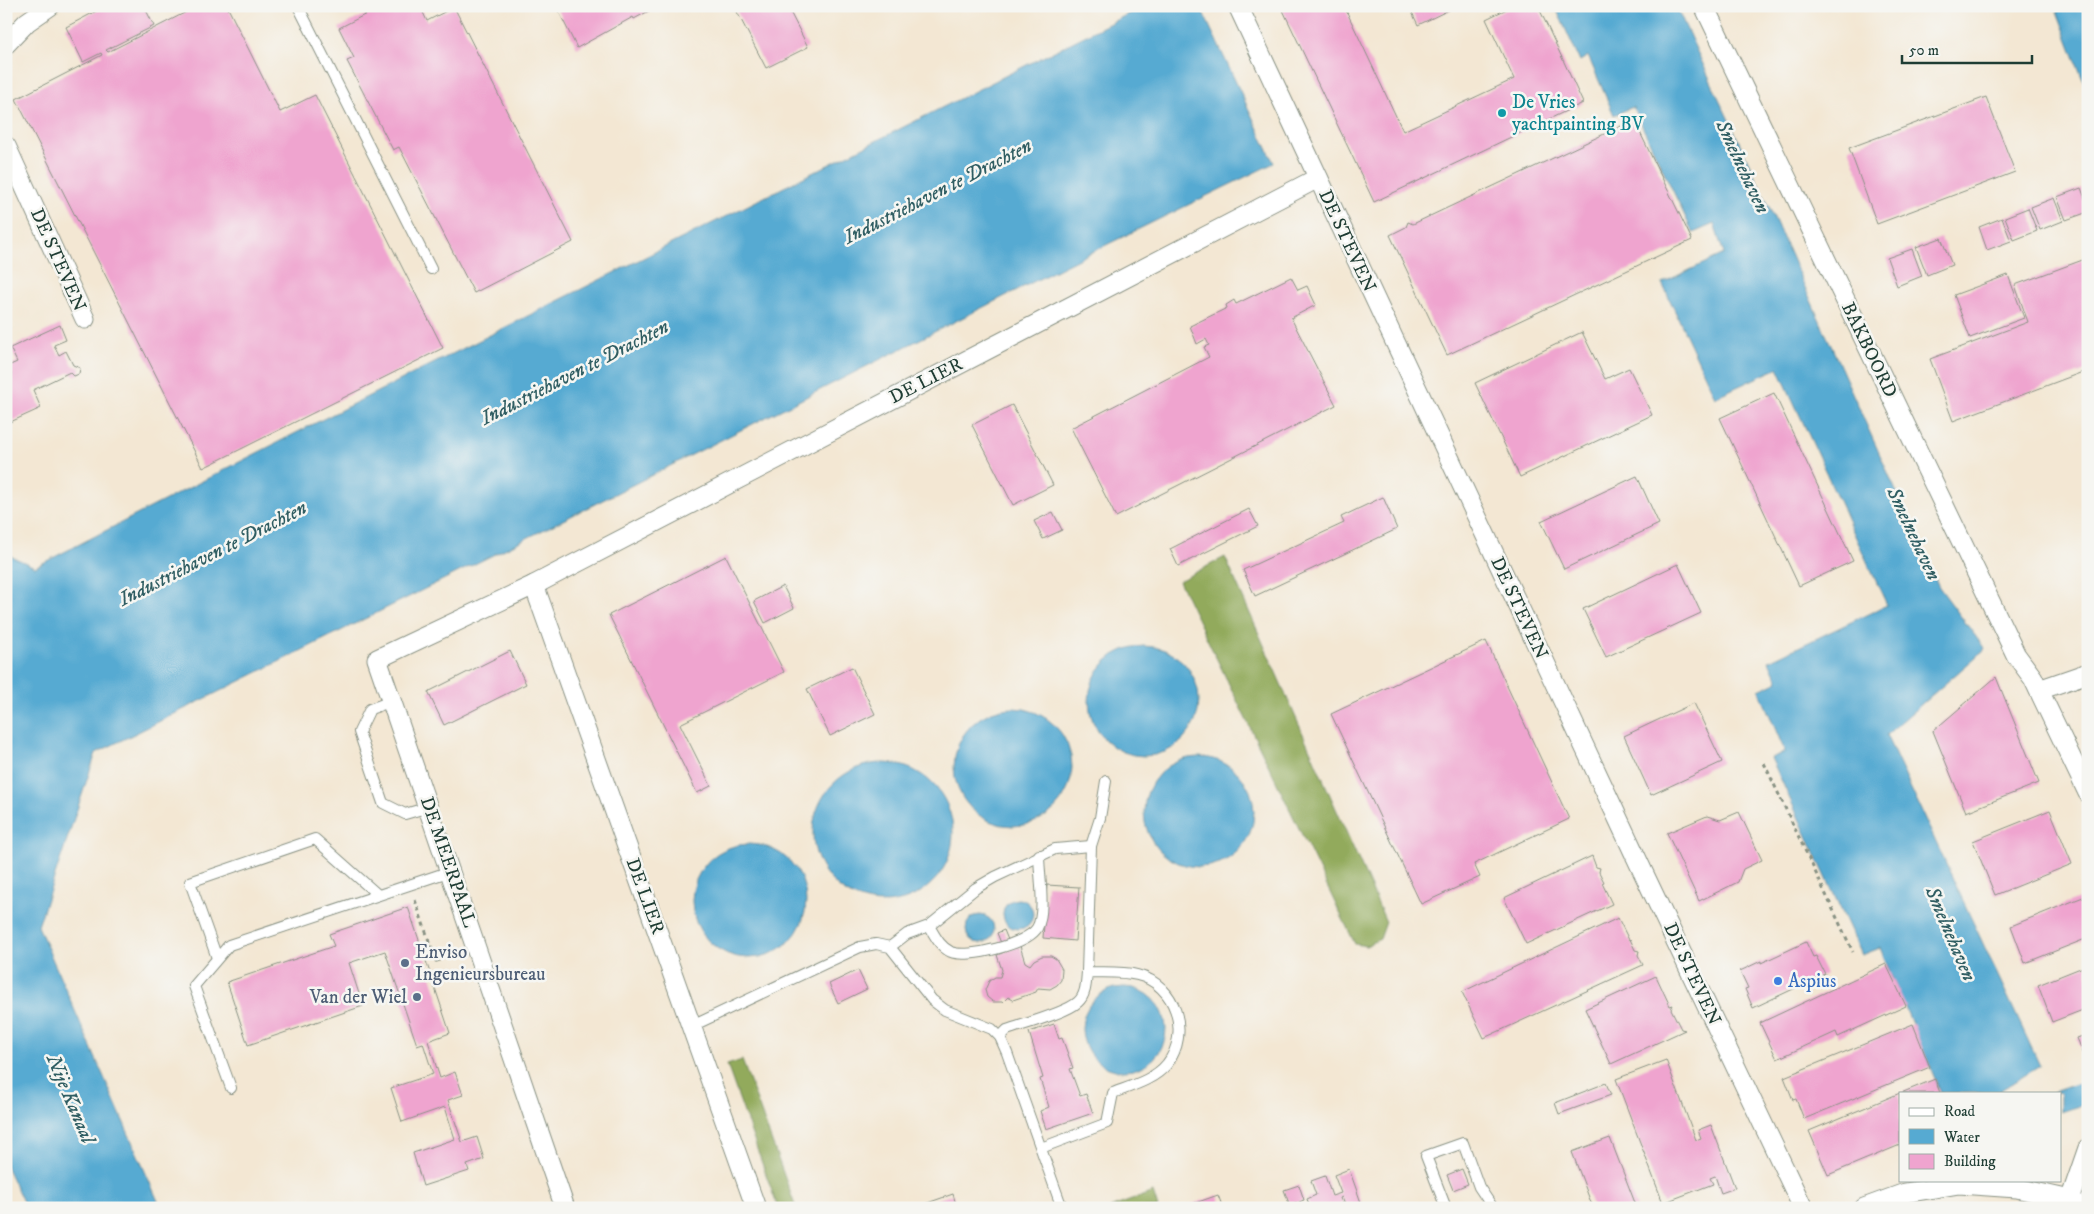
<svg xmlns="http://www.w3.org/2000/svg" width="2094" height="1214" font-family="'IM FELL DW Pica',serif">
  <style>
    .forest { fill: #92aa5c; stroke: #587448 }
    .water { fill: #56aad2; stroke: #3a7483 }
    .building { fill: #efa4cf }
    .lines { fill: none; stroke-linecap: round; stroke-linejoin: round }
    .service-casing { stroke: #899284; stroke-width: 12 }
    .minor-casing { stroke: #899284; stroke-width: 21 }
    .path { stroke: #899284; stroke-width: 3; stroke-dasharray: 4 4; stroke-linecap: butt }
    .service { stroke: #fff; stroke-width: 10 }
    .minor { stroke: #fff; stroke-width: 19 }
    .culture-dot { fill: #0f9aa8; stroke: #f6f6f2; stroke-width: 2 }
    .service-dot { fill: #5c6f8a; stroke: #f6f6f2; stroke-width: 2 }
    .shop-dot { fill: #3f7fe0; stroke: #f6f6f2; stroke-width: 2 }
    .labels { text-anchor: middle; dominant-baseline: central; stroke-width: 5; stroke-linejoin: round; paint-order: stroke }
    .culture-label { font-size: 19px; fill: #0d838f; stroke: #f6f6f2; text-anchor: start }
    .street-label { font-size: 19px; fill: #1f3d34; stroke: #f6f6f2 }
    .service-label { font-size: 19px; fill: #4e5e75; stroke: #f6f6f2; text-anchor: start }
    .shop-label { font-size: 19px; fill: #366cbe; stroke: #f6f6f2; text-anchor: start }
    .water-label { font-size: 20px; font-style: italic; fill: #305e63; stroke: #f6f6f2 }
  </style>
  <rect width="100%" height="100%" fill="#f6f6f2"/>
  <filter id="ink" filterUnits="userSpaceOnUse"><feTurbulence type="fractalNoise" baseFrequency=".02" numOctaves="2"/><feDisplacementMap in="SourceGraphic" scale="10" xChannelSelector="R" yChannelSelector="G"/><feConvolveMatrix kernelMatrix="1 2 1 2 8 2 1 2 1" color-interpolation-filters="sRGB"/></filter>
  <filter id="wash" filterUnits="userSpaceOnUse"><feTurbulence type="fractalNoise" baseFrequency=".0096" numOctaves="4" result="noise"/><feDisplacementMap in="SourceGraphic" scale="20" xChannelSelector="R" yChannelSelector="G"/><feGaussianBlur stdDeviation="1.12" result="paint"/><feColorMatrix in="noise" values="0 0 0 0 0 0 0 0 0 0 0 0 0 0 0 0 0 1.4 0 .05"/><feComposite in="paint" operator="in"/></filter>
  <g filter="url(#wash)">
    <rect width="100%" height="100%" fill="#f3e7d3"/>
    <g class="forest">
      <path d="M1225,557L1386,922L1380,939L1366,946L1355,944L1179,581Z"/>
      <path d="M742,1060L796,1208H778L727,1065Z"/>
      <path d="M1153,1192L1158,1208H1110Z"/>
    </g>
    <g class="water">
      <path d="M1144,6H1200L1274,163L1100,248L583,510L96,753L38,926L161,1208H26L6,1166V554L35,567L331,415Z"/>
      <path d="M1555,6H1676L1766,200L1939,587L1985,649L1886,735L2040,1066L1996,1093H1941L1880,948L1862,955L1771,758L1785,752L1759,690L1778,681L1769,661L1887,605L1778,368L1715,397L1662,283L1724,254L1714,224L1693,233L1633,107L1614,115L1588,56L1580,61Z"/>
      <path d="M2055,6H2088V93Z"/>
      <circle cx="1144" cy="701" r="55"/>
      <circle cx="1013" cy="767" r="59"/>
      <circle cx="1199" cy="812" r="55"/>
      <circle cx="883" cy="833" r="70"/>
      <circle cx="749" cy="901" r="57"/>
      <circle cx="1018" cy="914" r="15"/>
      <circle cx="980" cy="929" r="14"/>
      <circle cx="1124" cy="1029" r="42"/>
      <path d="M2088,1080V1103L2060,1112V1093L2053,1092Z"/>
    </g>
    <g id="blocks">
      <g class="building">
        <path d="M106,6H144L154,26L106,50L108,52L198,6H227L280,112L315,95L443,348L203,468L16,99L102,55L101,53L83,62L66,27Z"/>
        <path d="M382,6H420L427,21L454,7L573,242L474,293L399,147L393,150L347,61L354,58L339,28Z"/>
        <path d="M556,6H658L634,19L633,17L577,48Z"/>
        <path d="M743,6H787L808,47L766,68L736,10Z"/>
        <path d="M1281,6H1344L1403,131L1514,79L1486,19L1513,6H1538L1583,103L1374,202Z"/>
        <path d="M1409,6H1457L1418,25Z"/>
        <path d="M1986,97L2015,172L1877,224L1849,148Z"/>
        <path d="M1634,120L1692,240L1447,355L1390,235L1406,227L1408,222L1413,224Z"/>
        <path d="M2081,188L2088,206V212L2066,220L2057,197Z"/>
        <path d="M2054,198L2063,221L2040,230L2031,207Z"/>
        <path d="M2028,208L2037,231L2014,240L2005,217Z"/>
        <path d="M2002,218L2011,241L1987,250L1979,227Z"/>
        <path d="M1941,238L1952,265L1927,275L1916,247Z"/>
        <path d="M1912,249L1922,276L1897,286L1887,258Z"/>
        <path d="M2088,258V370L1953,421L1930,359L2028,322L2015,285Z"/>
        <path d="M2008,275L2024,318L1970,338L1954,295Z"/>
        <path d="M1291,277L1298,290L1307,286L1316,305L1291,318L1336,405L1116,517L1071,428L1209,357L1204,347L1209,345L1206,339L1197,344L1190,326L1227,308L1226,305L1234,300L1236,304Z"/>
        <path d="M60,325L66,340L54,345L59,355L66,351L73,365L80,368L79,374L74,376L70,372L33,390L41,408L6,424V379L12,376L8,366L17,362L10,348Z"/>
        <path d="M1582,332L1605,379L1629,368L1652,415L1520,477L1475,383Z"/>
        <path d="M1774,393L1853,561L1799,586L1720,418Z"/>
        <path d="M1012,405L1053,485L1013,505L972,425Z"/>
        <path d="M1637,476L1659,524L1564,569L1541,521Z"/>
        <path d="M1383,497L1397,529L1255,596L1243,570L1344,523L1341,517Z"/>
        <path d="M1249,509L1258,526L1178,566L1170,549Z"/>
        <path d="M1053,512L1062,530L1043,539L1034,521Z"/>
        <path d="M726,556L784,672L680,724L711,786L697,793L609,615Z"/>
        <path d="M1678,564L1701,613L1606,657L1583,609Z"/>
        <path d="M783,586L794,608L765,623L754,601Z"/>
        <path d="M1486,641L1569,819L1474,864L1480,877L1421,904L1331,714Z"/>
        <path d="M510,651L526,684L444,725L428,692Z"/>
        <path d="M852,667L875,714L830,736L807,689Z"/>
        <path d="M1996,677L2039,783L1966,812L1933,731Z"/>
        <path d="M1694,703L1722,762L1651,795L1624,736Z"/>
        <path d="M2050,810L2072,864L1995,895L1973,841Z"/>
        <path d="M1739,812L1762,860L1743,869L1738,882L1699,901L1667,833L1707,816L1720,820Z"/>
        <path d="M1592,856L1596,867L1600,868L1599,872L1604,882L1602,883L1612,904L1526,944L1504,898Z"/>
        <path d="M1047,885L1079,887L1075,941L1043,938Z"/>
        <path d="M2088,895V938L2025,963L2011,926Z"/>
        <path d="M408,907L450,1033L428,1041L440,1078L455,1072L463,1095L448,1100L462,1142L477,1137L484,1159L467,1165L469,1171L423,1186L413,1153L455,1139L445,1107L402,1122L391,1088L433,1074L423,1043L417,1045L385,951L349,963L363,1006L248,1045L227,982L334,946L329,934Z"/>
        <path d="M1618,918L1629,940L1630,939L1635,950L1639,951L1638,955L1643,965L1484,1038L1462,992Z"/>
        <path d="M1004,930L1008,940L1001,943L997,933Z"/>
        <path d="M1806,942L1813,957L1816,956L1825,974L1753,1008L1745,989L1748,988L1740,971L1761,961V963Z"/>
        <path d="M1020,946L1025,962L1030,965L1034,960L1042,956H1051L1056,959L1062,969L1061,980L1057,985L1050,989L1038,988L1036,992L1013,1000L1008,997L1003,1002H993L987,997L985,990L989,981L995,977H1000L1002,970L997,955Z"/>
        <path d="M1886,964L1906,1006L1838,1037L1836,1032L1777,1059L1760,1023Z"/>
        <path d="M2088,965V1008L2052,1022L2038,985Z"/>
        <path d="M858,970L867,989L838,1003L829,984Z"/>
        <path d="M1656,976L1670,1006L1673,1005L1671,1009L1681,1029L1685,1030L1611,1064L1585,1009Z"/>
        <path d="M1054,1024L1059,1039L1062,1038L1073,1068L1070,1069L1080,1096L1086,1094L1093,1113L1046,1129L1040,1111L1049,1107L1040,1079L1043,1078L1029,1032Z"/>
        <path d="M1913,1024L1930,1067L1804,1119L1796,1099L1793,1100L1784,1077Z"/>
        <path d="M2088,1034V1065L2077,1038Z"/>
        <path d="M1666,1060L1696,1140L1701,1138L1698,1130L1711,1125L1735,1188L1721,1193L1715,1176L1710,1178L1713,1184L1663,1203L1616,1079Z"/>
        <path d="M1935,1079L1940,1093H1901Z"/>
        <path d="M1606,1083L1611,1095L1559,1114L1555,1103Z"/>
        <path d="M1900,1093V1145L1828,1175L1809,1131Z"/>
        <path d="M1610,1138L1637,1208H1593L1572,1152Z"/>
        <path d="M1349,1169L1363,1208H1346L1342,1197L1340,1198L1344,1208H1310L1307,1199L1316,1195L1311,1181L1325,1176L1332,1196L1341,1193L1334,1175Z"/>
        <path d="M1462,1169L1468,1184L1453,1190L1447,1175Z"/>
        <path d="M1299,1185L1304,1200L1290,1206L1284,1190Z"/>
        <path d="M953,1194L957,1208H916V1207Z"/>
        <path d="M1218,1195L1223,1208H1184V1207Z"/>
      </g>
    </g>
  </g>
  <g filter="url(#ink)">
    <use href="#blocks" fill-opacity="0" stroke="#899284" stroke-width="1"/>
    <g class="lines">
      <g class="service-casing">
        <g id="service">
          <path d="M298,6L431,269"/>
          <path d="M392,701L370,709L359,732L383,803L405,814L429,807"/>
          <path d="M929,926C935,936 940,947 951,952C968,959 1027,944 1037,928C1046,913 1039,873 1039,855"/>
          <path d="M890,947L907,934L929,926L976,888L995,877L1055,849L1091,846"/>
          <path d="M217,958L190,882L315,839L378,895"/>
          <path d="M1087,972L1091,846L1100,818L1106,781"/>
          <path d="M692,1026L860,947L876,944L890,947L932,1000L945,1010L992,1029L1000,1037L1007,1053L1062,1208"/>
          <path d="M1000,1037L1007,1030C1024,1024 1066,1013 1078,1002C1086,995 1086,983 1087,972C1103,973 1121,971 1137,975C1176,984 1191,1033 1167,1064C1154,1080 1131,1086 1113,1093L1107,1123L1041,1148"/>
          <path d="M231,1088L194,986L229,945L451,871"/>
          <path d="M1446,1208L1426,1156L1463,1143L1479,1187L1493,1208"/>
        </g>
      </g>
      <g class="minor-casing">
        <g id="minor">
          <path d="M1238,6L1643,872L1803,1208"/>
          <path d="M1704,6L2016,655L2033,678L2088,793"/>
          <path d="M6,44L27,22L50,6"/>
          <path d="M6,146L85,319"/>
          <path d="M534,585L756,1208"/>
          <path d="M2039,690L2088,673"/>
          <path d="M2070,1200L2088,1148"/>
          <path d="M565,1208L377,659L534,585L1318,178"/>
          <path d="M1864,1208L1905,1193L1959,1184L2017,1188L2070,1200L2083,1208"/>
        </g>
      </g>
      <g class="path">
        <path d="M1764,763L1853,952"/>
        <path d="M415,900L436,961L441,960"/>
        <path d="M420,945L430,941"/>
      </g>
      <use href="#service" class="service"/>
      <use href="#minor" class="minor"/>
    </g>
  </g>
  <circle class="culture-dot" cx="1502" cy="113" r="5"/>
  <g class="service-dot">
    <circle cx="405" cy="963" r="5"/>
    <circle cx="417" cy="997" r="5"/>
  </g>
  <circle class="shop-dot" cx="1778" cy="981" r="5"/>
  <g class="labels">
    <g class="culture-label">
      <text x="1512" y="102">De Vries<tspan x="1512" dy="22">yachtpainting BV</tspan></text>
    </g>
    <g class="street-label">
      <text transform="translate(1347 241) rotate(65)">DE STEVEN</text>
      <text transform="translate(58 260) rotate(66)">DE STEVEN</text>
      <text transform="translate(1869 350) rotate(64)">BAKBOORD</text>
      <text transform="translate(926 381) rotate(-27)">DE LIER</text>
      <text transform="translate(1519 608) rotate(65)">DE STEVEN</text>
      <text transform="translate(448 862) rotate(71)">DE MEERPAAL</text>
      <text transform="translate(645 896) rotate(70)">DE LIER</text>
      <text transform="translate(1692 974) rotate(65)">DE STEVEN</text>
    </g>
    <g class="service-label">
      <text x="415" y="952">Enviso<tspan x="415" dy="22">Ingenieursbureau</tspan></text>
      <text x="407" y="997" text-anchor="end">Van der Wiel</text>
    </g>
    <g class="shop-label">
      <text x="1788" y="981">Aspius</text>
    </g>
    <g class="water-label">
      <text transform="translate(1742 167) rotate(65)">Smelnehaven</text>
      <text transform="translate(938 192) rotate(-27)">Industriehaven te Drachten</text>
      <text transform="translate(575 373) rotate(-27)">Industriehaven te Drachten</text>
      <text transform="translate(1913 534) rotate(65)">Smelnehaven</text>
      <text transform="translate(213 554) rotate(-27)">Industriehaven te Drachten</text>
      <text transform="translate(1950 934) rotate(67)">Smelnehaven</text>
      <text transform="translate(70 1099) rotate(67)">Nije Kanaal</text>
    </g>
  </g>
  <rect width="2094" height="1214" fill="none" stroke="#f6f6f2" stroke-width="25"/>
  <rect x="1899" y="1092" width="162" height="90" fill="#f6f6f2" stroke="#a0aca6"/>
  <rect x="1909" y="1108" width="25" height="8" fill="#ffffff" stroke="#a0aca6"/>
  <text x="1944" y="1116" font-size="15" fill="#1f3d34">Road</text>
  <rect x="1909" y="1129" width="25" height="15" fill="#56aad2" stroke="#a0aca6"/>
  <text x="1944" y="1142" font-size="15" fill="#1f3d34">Water</text>
  <rect x="1909" y="1154" width="25" height="15" fill="#efa4cf" stroke="#a0aca6"/>
  <text x="1944" y="1166" font-size="15" fill="#1f3d34">Building</text>
  <path d="M1902 55v8h130v-8" fill="none" stroke="#1f3d34" stroke-width="2.5"/>
  <text x="1909" y="55" font-size="15" fill="#1f3d34" stroke="#f6f6f2" stroke-width="4" paint-order="stroke">50 m</text>
</svg>
